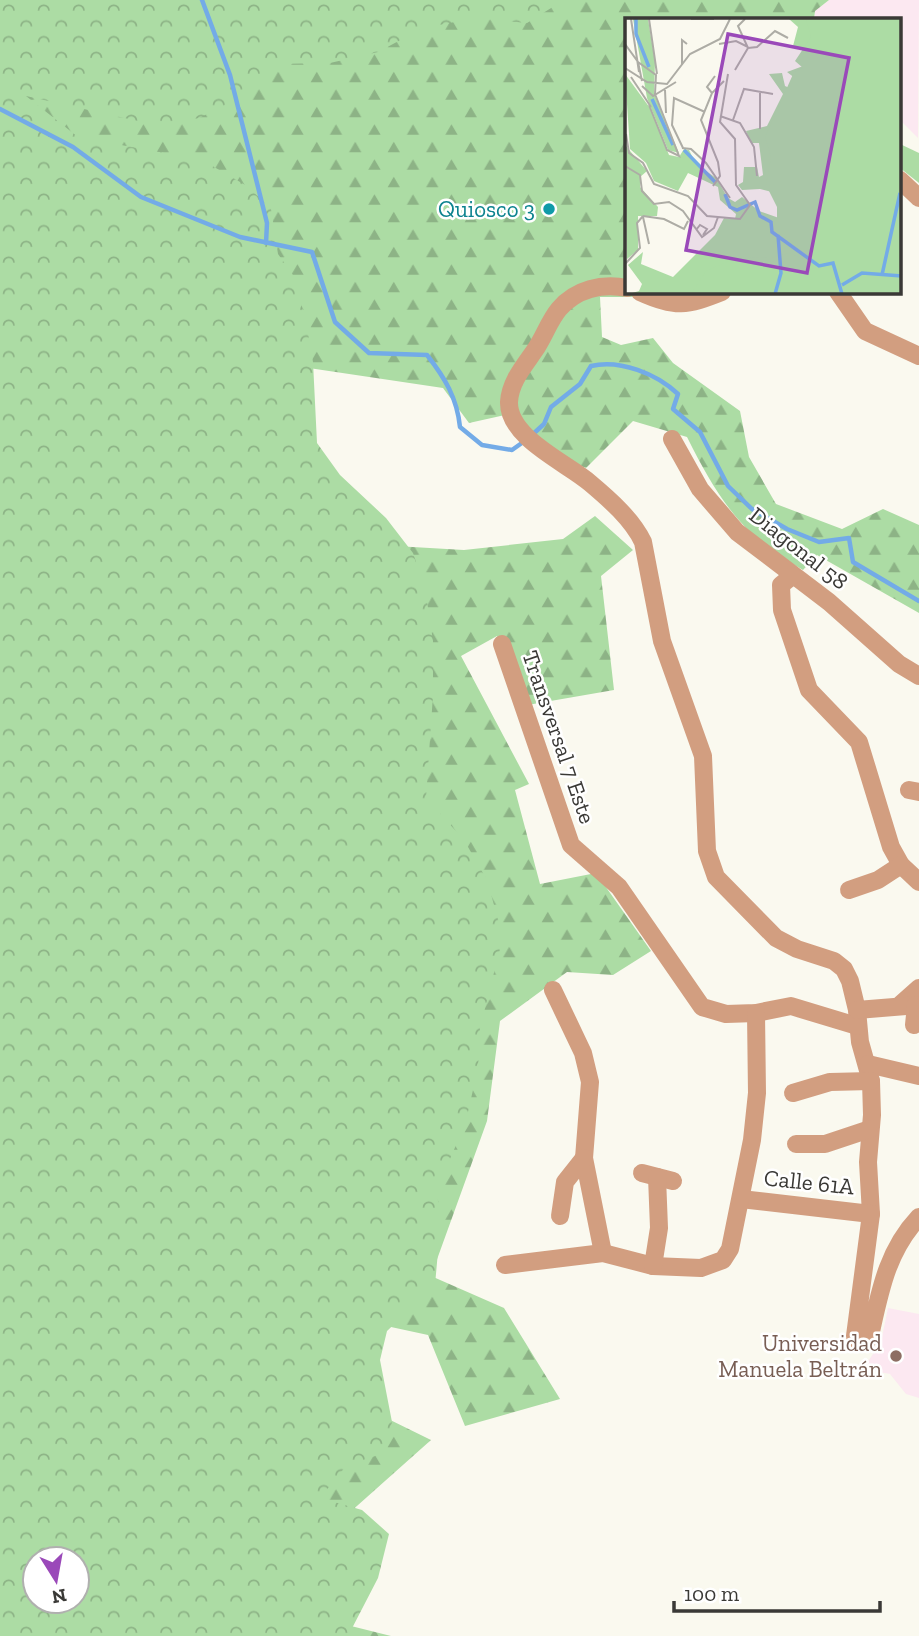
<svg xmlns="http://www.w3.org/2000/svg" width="919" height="1636" font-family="'Zilla Slab',serif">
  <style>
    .education { fill: #fce8f1 }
    .grass { fill: #acdca4 }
    .forest { fill: url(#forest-firs); fill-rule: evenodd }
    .park { fill: url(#park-crowns); fill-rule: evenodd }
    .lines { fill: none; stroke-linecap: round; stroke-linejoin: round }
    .stream { stroke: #73abe7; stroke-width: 4.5 }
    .minor { stroke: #d29e80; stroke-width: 18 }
    .culture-dot { fill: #0f9aa8; stroke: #fff; stroke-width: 2.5 }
    .education-dot { fill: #8d6e63; stroke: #fff; stroke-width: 2.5 }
    .labels { text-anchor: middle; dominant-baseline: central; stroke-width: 5; stroke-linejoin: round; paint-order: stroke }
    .culture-label { font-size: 23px; fill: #0d838f; stroke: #fff; text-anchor: end }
    .street-label { font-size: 23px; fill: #3a3936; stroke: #fff }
    .education-label { font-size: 23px; fill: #785e54; stroke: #fff; text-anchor: end }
    .inset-river { fill: none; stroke: #73abe7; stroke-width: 3.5 }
    .inset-road { fill: none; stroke: #adaca5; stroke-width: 2 }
    .view { fill: #9a49b9; fill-opacity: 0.15; stroke: #9a49b9; stroke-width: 3.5 }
    .inset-edge { fill: none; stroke: #3a3936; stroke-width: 3.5 }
  </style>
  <defs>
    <pattern id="forest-firs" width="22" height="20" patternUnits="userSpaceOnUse" patternTransform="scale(1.75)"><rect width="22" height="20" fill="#acdca4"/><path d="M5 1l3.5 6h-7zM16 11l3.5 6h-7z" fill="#8db386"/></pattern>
    <pattern id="park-crowns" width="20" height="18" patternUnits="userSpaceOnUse" patternTransform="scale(1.75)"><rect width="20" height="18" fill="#acdca4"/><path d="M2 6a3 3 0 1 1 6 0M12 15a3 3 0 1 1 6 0" fill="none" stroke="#8db386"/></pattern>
  </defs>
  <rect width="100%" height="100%" fill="#faf9ef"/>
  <g class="education">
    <path d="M829,0H919L918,138L900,120V19H814L815,11Z"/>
    <path d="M888,1308L919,1314V1398L906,1394L890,1374L863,1369L881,1342Z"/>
  </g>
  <path class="grass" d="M900,144L919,153V183L900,168Z"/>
  <path class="forest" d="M0,0H829L815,11L814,19H627V292H683L675,297H600L602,337L621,345L653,338L673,363L740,411L749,457L776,504L842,529L883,509L919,525V613L817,555L803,570C742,537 717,497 687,437L633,421L586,468L531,446L505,415L469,423L443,388L282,364L154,532L464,550L563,539L595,516L633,550L601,576L614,690L516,707L497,636L461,656L529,784L515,790L540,884L596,873L651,951L613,975L567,972L500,1021L487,1121L431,1276L504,1308L560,1399L465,1426L428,1335L354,1319L319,1385L431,1440L330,1530L199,1588L391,1636H0ZM35,1559H77V1601H35Z"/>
  <path class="park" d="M0,0H564L527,23L476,18L423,28L378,52L330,63L276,64L240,98L199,118L160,126L26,96L78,137L202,160L247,186L271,209L278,254L295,278L307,328L313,362L317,443L340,475L386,518L413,553L425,588L433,641V695L426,798L464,840L487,880L503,937L480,1028L478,1068L465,1125L437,1188L440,1229L435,1285L387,1331L380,1360L392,1422L384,1453L346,1466L320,1498L362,1510L389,1534L378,1578L348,1636H0ZM35,1559H77V1601H35Z"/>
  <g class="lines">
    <g class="stream">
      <path d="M202,0L230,75L267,223L266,243"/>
      <path d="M0,109L73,147L141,197L240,237L312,252L335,322L369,353L427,355C445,378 457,398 460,427L482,445L512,450L526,440"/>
      <path d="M532,435L544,424L551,407L580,384L591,366C620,359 657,374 678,394L673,409L700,432L728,486L752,509L787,529L819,542L849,538L853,562L919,601"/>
    </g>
    <g class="minor">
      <path d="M900,180L919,198"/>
      <path d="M627,288C602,283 576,289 559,309C549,321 544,337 535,350C524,366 510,382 509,402C508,438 567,463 590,483C609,499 632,519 643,542L662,641L703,756L707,851L716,877L776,938L797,949L834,961L844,969L850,981L857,1010L860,1042L871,1081L872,1115L868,1162L871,1214L855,1336L859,1342H866L870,1336C880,1291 887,1251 919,1217"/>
      <path d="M640,292C675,308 687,306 722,292"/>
      <path d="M838,292L865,331L919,356"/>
      <path d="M672,439L700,489L737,532L829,602L899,664L919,676"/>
      <path d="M792,576L781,585L782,610L809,690L859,742L891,847L901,865L919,882"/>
      <path d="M502,644L571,845L619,887L702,1007L726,1014L756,1013L791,1006L857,1026"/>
      <path d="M909,790L919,792"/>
      <path d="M849,890L878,880L901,865"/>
      <path d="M553,990L583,1053L590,1082L584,1158L603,1253"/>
      <path d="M901,1004L919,988"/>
      <path d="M857,1010L919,1005"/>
      <path d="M914,1025L916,1005"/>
      <path d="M868,1064L919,1076"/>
      <path d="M793,1093L830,1082L871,1081"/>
      <path d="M796,1144H825L870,1129"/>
      <path d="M642,1173L673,1181"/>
      <path d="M741,1199L871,1214"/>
      <path d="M560,1216L565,1182L584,1158"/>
      <path d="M505,1265L603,1253L653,1266L701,1268L723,1260L730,1249L752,1140L757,1093L756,1013"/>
      <path d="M653,1266L659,1228L657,1177"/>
    </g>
  </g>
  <circle class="culture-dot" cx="549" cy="209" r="7"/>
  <circle class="education-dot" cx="896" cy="1356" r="7"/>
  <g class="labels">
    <g class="culture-label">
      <text x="535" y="209">Quiosco 3</text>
    </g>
    <g class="street-label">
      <text transform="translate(799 548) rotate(38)">Diagonal 58</text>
      <text transform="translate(559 737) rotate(71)">Transversal 7 Este</text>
      <text transform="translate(809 1182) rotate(6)">Calle 61A</text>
    </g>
    <g class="education-label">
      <text x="882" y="1343">Universidad<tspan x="882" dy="26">Manuela Beltrán</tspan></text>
    </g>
  </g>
  <g transform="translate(625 18)">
    <rect width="276" height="276" fill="#faf9ef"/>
    <path d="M8,1H23L30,44L29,76L54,135L43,132L22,80ZM164,1H276V276H4L14,273L17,266L3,247L18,234L16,246L48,259L90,217L99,200L110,201L111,196L95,182L93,169L63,155L53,173L29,163L21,145L5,131L0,56L25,90L44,137L54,139L59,131L64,132L71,146L91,160L103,180L110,184L117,179L134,193L154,200L175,181L135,171L117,172L113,167L118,164L119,149H132L134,159L138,157L134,125H126L121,113L142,108L158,76L144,56L157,55L160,68L169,72L175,64L162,54L197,41L168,28L173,9ZM0,127L22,153L15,159V169L33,189L32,198H13V232L2,241Z" fill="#acdca4"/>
    <path d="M181,1H276V276H66L81,253L113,239L147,240L164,235L180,241L152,221V189L141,167L146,139L140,119L169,54L178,50L170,43L186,19Z" fill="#acdca4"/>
    <path class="inset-river" d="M11,1V16L24,49M27,81L48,127M59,132L90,164M100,176L105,189L112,192L130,184L135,198L146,204L147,214L194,248L208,245L217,276M257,257L275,175M217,267L237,255L277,258M150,276L156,255L153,217"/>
    <path class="inset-road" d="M6,1L14,54M24,1L32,56M66,1H89M120,1L113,8L123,30M0,26L13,44L17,63M94,26L111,23L123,29M123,30L132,29L150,13L163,20M13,44L31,57L30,76L54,138L42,132L24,87M57,47V22L62,26M0,50L22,64L42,66L65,36L95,21L105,1M110,52L123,30M6,59L26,89M17,68L28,78L51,64M40,72L41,95M87,75L82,69L90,58M95,98L115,105L129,129L132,158M108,102L119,71L148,76M135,111V75M1,116L4,135L18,145L29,166L63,178L82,198L115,201L125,187L111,167L110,121L95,104L103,56M57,130L66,131L81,145L105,180M58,130L47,107L49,80L80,94M0,148L15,157L17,173L29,186L44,184L58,193L77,219L89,210L93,199M88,168L95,158L93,144L76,102L87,75L99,63M18,198L39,201L59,211L63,203M18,199L24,226M71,212L75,207L82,211L78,217M0,246L15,230L12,205L18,198"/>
    <path class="view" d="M103,16L224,40L182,255L61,232Z"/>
    <rect width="276" height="276" class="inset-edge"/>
  </g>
  <g transform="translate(56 1580) rotate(169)"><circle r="33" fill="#ffffff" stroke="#b0b0af" stroke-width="2"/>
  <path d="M0-5L12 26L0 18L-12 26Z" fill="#9a49b9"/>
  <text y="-10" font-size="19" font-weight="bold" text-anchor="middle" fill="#3a3936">N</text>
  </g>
  <path d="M674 1601v10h206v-10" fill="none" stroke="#3a3936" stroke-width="3.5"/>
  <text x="684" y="1601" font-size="21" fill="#3a3936" stroke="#ffffff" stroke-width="5" paint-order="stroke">100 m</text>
</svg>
